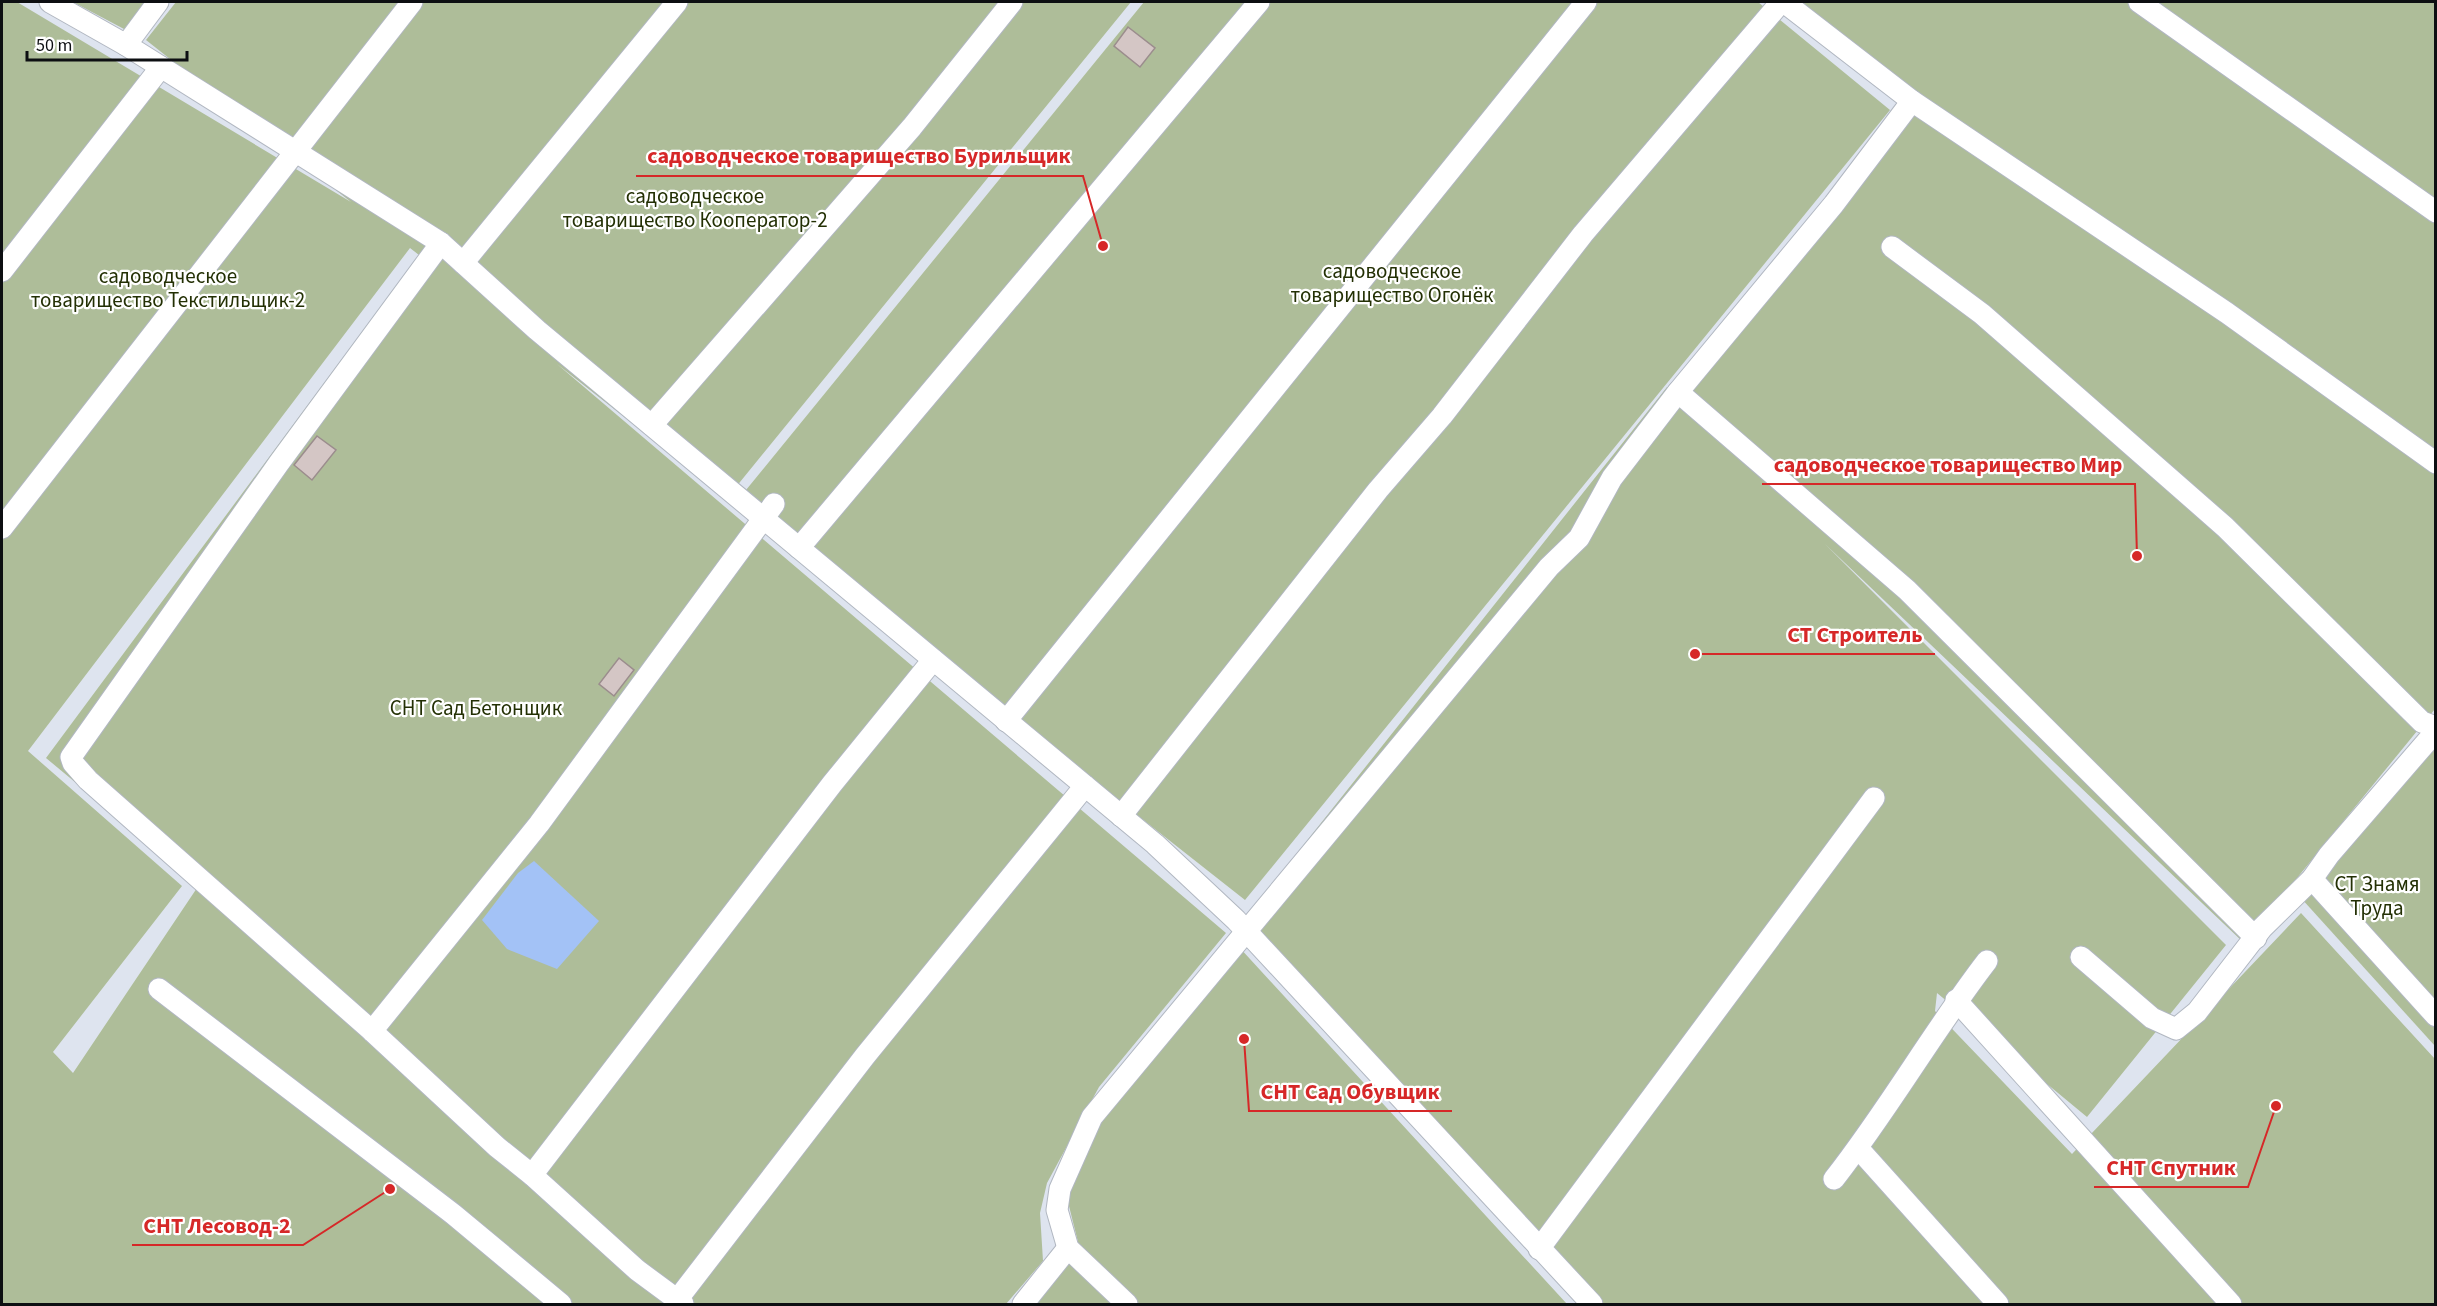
<svg xmlns="http://www.w3.org/2000/svg" width="2437" height="1306" font-family="'Source Sans 3',sans-serif">
  <style>
    .green { fill: #aebd99; fill-rule: evenodd }
    .water { fill: #a3c2f6 }
    .building { fill: #d4c6c5; stroke: #9b8d8d; stroke-width: 1.5 }
    .lines { fill: none; stroke-linecap: round; stroke-linejoin: round }
    .minor-casing { stroke: #b1b7c1; stroke-width: 23 }
    .minor { stroke: #fff; stroke-width: 21 }
    .labels { text-anchor: middle; dominant-baseline: central; stroke-width: 4.5; stroke-linejoin: round; paint-order: stroke }
    .park-label { font-size: 21px; fill: #233004; stroke: #fff }
    .leader { fill: none; stroke: #d62828; stroke-width: 2 }
    .callout-dot { fill: #d62828; stroke: #fff; stroke-width: 2 }
    .callout-label { font-size: 22px; text-anchor: middle; font-weight: bold; fill: #d62828; stroke: #fff; stroke-width: 4.5; stroke-linejoin: round; paint-order: stroke }
  </style>
  <rect width="100%" height="100%" fill="#dee4ef"/>
  <g class="green">
    <path d="M2,2H17L351,202L146,40L176,2H1131L727,498L557,364L1226,933L1099,1087L1047,1183L1040,1213L1043,1261L1006,1304H2ZM410,248L419,255L46,758L199,885L73,1073L53,1052L182,886L28,751Z"/>
    <path d="M73,2H146L124,29Z"/>
    <path d="M1144,2H1758L1890,110L1245,900L812,559L818,550L746,490Z"/>
    <path d="M1771,2H2435V709L2244,943L1825,544L2226,945L2087,1117L1937,993L1935,1011L2072,1154L2301,913L2435,1059V1304H1601L1244,920L1667,387L1681,400L1913,117L1798,6Z"/>
    <path d="M2435,723V1046L2301,898Z"/>
    <path d="M1239,947L1567,1304H1035L1078,1242L1066,1194L1090,1131Z"/>
  </g>
  <path class="water" d="M534,861L599,921L557,969L507,949L482,920L518,873Z"/>
  <g class="building">
    <path d="M1128,27L1155,48L1140,67L1114,46Z"/>
    <path d="M317,436L336,450L312,480L294,465Z"/>
    <path d="M619,658L634,670L614,696L599,684Z"/>
  </g>
  <g class="lines">
    <g class="minor-casing">
      <g id="minor">
        <path d="M50,2L126,45L441,243L537,330L1155,844L1236,920L1592,1304"/>
        <path d="M1784,2L1912,101L2227,313L2436,463"/>
        <path d="M2139,2L2436,212"/>
        <path d="M126,45L158,2"/>
        <path d="M441,243L279,463L71,757L73,763L88,780L372,1031L497,1147L532,1175L637,1270L683,1304"/>
        <path d="M1892,247L1982,314L2225,527L2422,722L2436,727"/>
        <path d="M463,263L677,2"/>
        <path d="M2,271L161,67"/>
        <path d="M1678,392L1907,590L2256,938"/>
        <path d="M652,425L912,127L1012,2"/>
        <path d="M2,528L412,2"/>
        <path d="M799,548L1259,2"/>
        <path d="M1006,721L1586,2"/>
        <path d="M1121,816L1378,490L1442,416L1583,234L1781,2"/>
        <path d="M2312,879L2436,1016"/>
        <path d="M2081,957L2152,1018L2176,1029L2197,1012L2262,928L2312,879L2329,855L2436,731"/>
        <path d="M159,989L453,1214L561,1304"/>
        <path d="M1956,1000L2231,1304"/>
        <path d="M372,1031L539,824L774,504"/>
        <path d="M1858,1148L1998,1304"/>
        <path d="M532,1175L832,784L933,660"/>
        <path d="M1834,1179C1889,1109 1933,1031 1987,961"/>
        <path d="M1539,1249L1874,798"/>
        <path d="M677,1300L865,1056L1085,786"/>
        <path d="M1023,1304L1068,1248"/>
        <path d="M1127,1304L1068,1248L1057,1210L1060,1189L1092,1117L1549,567L1579,538L1612,478L1678,392L1834,204L1912,101"/>
      </g>
    </g>
    <use href="#minor" class="minor"/>
  </g>
  <g class="labels">
    <g class="park-label">
      <text x="695" y="196">садоводческое<tspan x="695" dy="24">товарищество Кооператор-2</tspan></text>
      <text x="1392" y="271">садоводческое<tspan x="1392" dy="24">товарищество Огонёк</tspan></text>
      <text x="168" y="276">садоводческое<tspan x="168" dy="24">товарищество Текстильщик-2</tspan></text>
      <text x="476" y="708">СНТ Сад Бетонщик</text>
      <text x="2377" y="884">СТ Знамя<tspan x="2377" dy="24">Труда</tspan></text>
    </g>
  </g>
  <path class="leader" d="M1103 246L1083 176H636M2137 556L2135 484H1762M1695 654L1775 654H1935M1244 1039L1249 1111H1452M2276 1106L2248 1187H2094M390 1189L303 1245H132"/>
  <g class="callout-dot">
    <circle cx="1103" cy="246" r="6"/>
    <circle cx="2137" cy="556" r="6"/>
    <circle cx="1695" cy="654" r="6"/>
    <circle cx="1244" cy="1039" r="6"/>
    <circle cx="2276" cy="1106" r="6"/>
    <circle cx="390" cy="1189" r="6"/>
  </g>
  <g class="callout-label">
    <text x="859" y="163">садоводческое товарищество Бурильщик</text>
    <text x="1948" y="472">садоводческое товарищество Мир</text>
    <text x="1855" y="642">СТ Строитель</text>
    <text x="1350" y="1099">СНТ Сад Обувщик</text>
    <text x="2171" y="1175">СНТ Спутник</text>
    <text x="217" y="1233">СНТ Лесовод-2</text>
  </g>
  <rect width="2437" height="1306" fill="none" stroke="#0d0f12" stroke-width="6"/>
  <path d="M27 51v9h160v-9" fill="none" stroke="#0d0f12" stroke-width="3"/>
  <text x="36" y="51" font-size="18" fill="#0d0f12" stroke="#ffffff" stroke-width="4.5" paint-order="stroke">50 m</text>
</svg>
